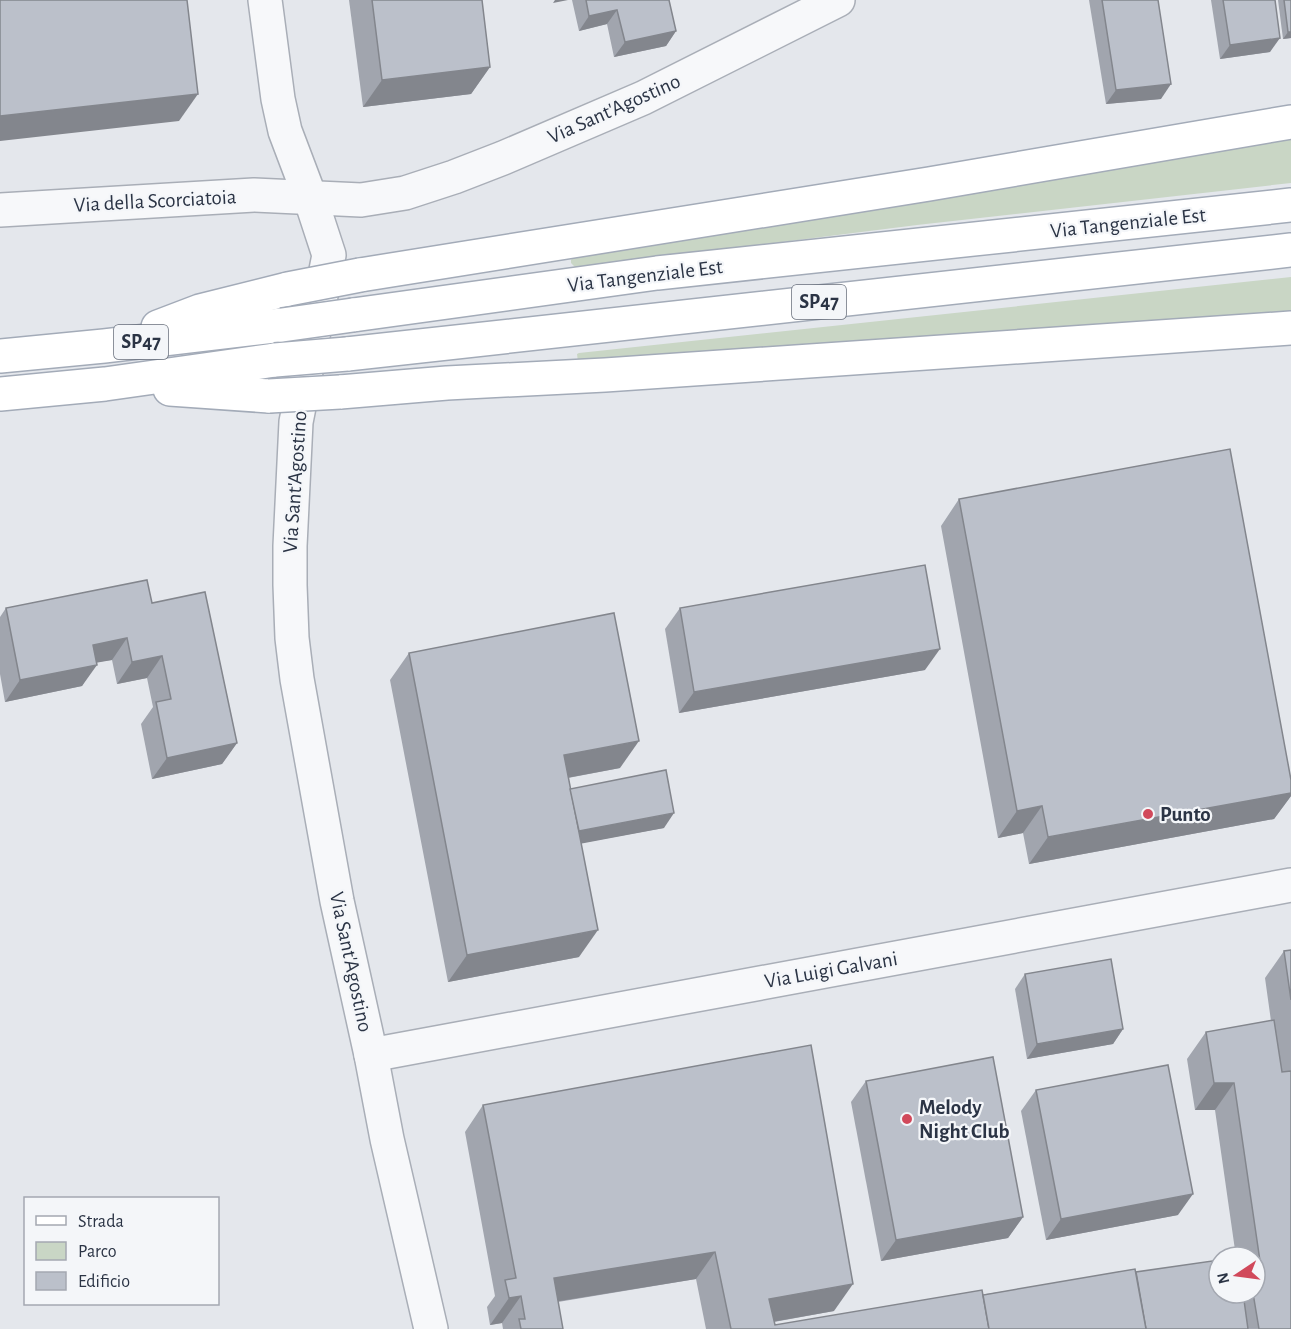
<svg xmlns="http://www.w3.org/2000/svg" width="1291" height="1329" font-family="'Alegreya Sans',sans-serif">
  <style>
    .green { fill: #c9d6c5 }
    .lines { fill: none; stroke-linecap: round; stroke-linejoin: round }
    .street-casing { stroke: #a9aeb7; stroke-width: 36 }
    .primary-casing { stroke: #a3abb8; stroke-width: 36 }
    .street { stroke: #f7f8fa; stroke-width: 33 }
    .primary { stroke: #fff; stroke-width: 33 }
    .primary-bridge-casing { stroke: #a3abb8; stroke-width: 36; stroke-linecap: butt }
    .primary-bridge { stroke: #fff; stroke-width: 33 }
    .wall { fill: #a1a5ae }
    .shaded-wall { fill: #83868d }
    .building { fill: #bbc0ca; stroke: #83868d; stroke-width: 1.5 }
    .poi-dot { fill: #d1495b; stroke: #f4f6f9; stroke-width: 2 }
    .labels { text-anchor: middle; dominant-baseline: central; stroke-width: 4.5; stroke-linejoin: round; paint-order: stroke }
    .shield { fill: #f4f6f9; stroke: #676e7b; stroke-width: 1.5 }
    .shield-label { font-size: 20px; font-weight: bold; fill: #2b3445 }
    .street-label { font-size: 21px; fill: #2b3445; stroke: #f4f6f9 }
    .poi-label { font-size: 21px; font-weight: bold; fill: #2b3445; stroke: #f4f6f9; text-anchor: start }
  </style>
  <rect width="100%" height="100%" fill="#e4e7ec"/>
  <g class="green">
    <path d="M1291,138V183L917,225L576,268L571,263V260L573,257Z"/>
    <path d="M1291,277V313L578,362L577,354L579,353Z"/>
  </g>
  <g class="lines">
    <g class="street-casing">
      <g id="street">
        <path d="M265,0L278,99L285,131L310,197L329,255L296,422L290,546V585L292,638L297,679L337,901L371,1055L387,1139L431,1329"/>
        <path d="M0,210L254,195L361,200L405,193L454,177L503,158L643,98L838,0"/>
        <path d="M371,1055L1291,885"/>
      </g>
    </g>
    <g class="primary-casing">
      <g id="primary">
        <path d="M360,275L929,184L1291,122"/>
        <path d="M353,315L657,273L1291,205"/>
        <path d="M158,327L200,311L288,289"/>
        <path d="M347,354L1291,250"/>
        <path d="M0,356L104,346L282,325"/>
        <path d="M170,389L269,396"/>
        <path d="M340,392L447,383L605,375L1291,328"/>
        <path d="M0,394L105,384L275,360"/>
      </g>
    </g>
    <use href="#street" class="street"/>
    <use href="#primary" class="primary"/>
    <g class="primary-bridge-casing">
      <g id="primary-bridge">
        <path d="M288,289L360,275"/>
        <path d="M282,325L353,315"/>
        <path d="M275,360L347,354"/>
        <path d="M269,396L340,392"/>
      </g>
    </g>
    <use href="#primary-bridge" class="primary-bridge"/>
  </g>
  <g class="wall">
    <path d="M349,0H482L490,67L471,94L363,107Z"/>
    <path d="M572,0H669L676,31L666,46L614,57L607,24L579,31Z"/>
    <path d="M1089,0H1158L1161,99L1106,104Z"/>
    <path d="M1211,0H1275L1270,52L1220,59Z"/>
    <path d="M1278,0H1291V38L1283,39Z"/>
    <path d="M959,499L1291,780V796L1274,819L1029,864L1023,833L998,838L941,526Z"/>
    <path d="M152,603L237,743L222,764L152,779L141,724L153,707L147,678L117,684L112,660L96,662L82,686L5,702L0,674V617L6,608Z"/>
    <path d="M680,608L925,670L679,713L665,629Z"/>
    <path d="M409,653L620,768L568,778L570,789L664,828L581,843L579,957L448,982L390,680Z"/>
    <path d="M1291,950V1329H706L696,1279L558,1302L563,1329H503L502,1323L490,1325L487,1307L495,1296L465,1132L483,1105L834,1311L774,1322L775,1325L1136,1272L1219,1293H1255V1257H1235H1236L1215,1110H1195L1187,1059L1206,1032L1271,1021L1265,978L1284,951Z"/>
    <path d="M1025,974L1123,1029L1113,1044L1027,1059L1015,989Z"/>
    <path d="M866,1081L1023,1217L1008,1238L881,1261L851,1102Z"/>
    <path d="M1036,1090L1178,1215L1046,1240L1021,1111Z"/>
  </g>
  <g class="shaded-wall">
    <path d="M555,0H568L553,3Z"/>
    <path d="M617,10L607,24L579,31L589,16Z"/>
    <path d="M676,31L666,46L614,57L625,42Z"/>
    <path d="M1288,32H1291V38L1283,39Z"/>
    <path d="M1280,38L1270,52L1220,59L1230,45Z"/>
    <path d="M490,67L471,94L363,107L382,80Z"/>
    <path d="M1171,84L1161,99L1106,104L1116,90Z"/>
    <path d="M198,94L179,121L0,141V116Z"/>
    <path d="M127,638L112,660L78,666L93,645Z"/>
    <path d="M940,649L925,670L679,713L694,692Z"/>
    <path d="M162,656L147,678L117,684L132,662Z"/>
    <path d="M97,665L82,686L5,702L20,680Z"/>
    <path d="M639,741L620,768L545,782L564,755Z"/>
    <path d="M237,743L222,764L152,779L167,758Z"/>
    <path d="M1291,793V796L1274,819L1029,864L1048,837Z"/>
    <path d="M1042,806L1023,833L998,838L1017,811Z"/>
    <path d="M674,813L664,828L558,848L568,833Z"/>
    <path d="M598,930L579,957L448,982L467,955Z"/>
    <path d="M1123,1029L1113,1044L1027,1059L1037,1044Z"/>
    <path d="M1214,1083H1234L1215,1110H1195Z"/>
    <path d="M1193,1194L1178,1215L1046,1240L1061,1219Z"/>
    <path d="M1023,1217L1008,1238L881,1261L896,1240Z"/>
    <path d="M715,1252L696,1279L535,1305L554,1278Z"/>
    <path d="M853,1284L834,1311L750,1326L769,1299Z"/>
    <path d="M521,1296L502,1323L490,1325L509,1298Z"/>
  </g>
  <g class="building">
    <path d="M0,0H187L198,94L0,116Z"/>
    <path d="M372,0H482L490,67L382,80Z"/>
    <path d="M586,0H669L676,31L625,42L617,10L589,16Z"/>
    <path d="M1102,0H1158L1171,84L1116,90Z"/>
    <path d="M1223,0H1275L1280,38L1230,45Z"/>
    <path d="M1284,0H1291V32H1288Z"/>
    <path d="M1230,449L1291,780V793L1048,837L1042,806L1017,811L959,499Z"/>
    <path d="M925,565L940,649L694,692L680,608Z"/>
    <path d="M147,580L152,603L205,592L237,743L167,758L156,702L171,699L162,656L132,662L127,638L93,645L97,665L20,680L6,608Z"/>
    <path d="M614,613L639,741L564,755L598,930L467,955L409,653Z"/>
    <path d="M666,770L674,813L579,831L570,789Z"/>
    <path d="M1291,950V1000L1284,951Z"/>
    <path d="M1111,959L1123,1029L1037,1044L1025,974Z"/>
    <path d="M1274,1020L1282,1072L1291,1071V1329H1259L1253,1293H1255V1269L1261,1268L1234,1083H1214L1206,1032Z"/>
    <path d="M811,1045L853,1284L769,1299L775,1325L982,1290L989,1329H731L715,1252L554,1278L563,1329H521L519,1319H525L521,1296L509,1298L505,1280L516,1278L483,1105Z"/>
    <path d="M993,1057L1023,1217L896,1240L866,1081Z"/>
    <path d="M1168,1065L1193,1194L1061,1219L1036,1090Z"/>
    <path d="M1219,1260V1293H1243L1248,1329H1146L1136,1272Z"/>
    <path d="M1135,1269L1146,1329H989L983,1295Z"/>
  </g>
  <g class="poi-dot">
    <circle cx="1148" cy="814" r="6"/>
    <circle cx="907" cy="1119" r="6"/>
  </g>
  <g class="labels">
    <g class="shield">
      <rect x="792" y="285" width="54" height="34" rx="4.5"/>
      <rect x="114" y="325" width="54" height="34" rx="4.5"/>
    </g>
    <g class="shield-label">
      <text x="819" y="302">SP47</text>
      <text x="141" y="342">SP47</text>
    </g>
    <g class="street-label">
      <text transform="translate(614 109) rotate(-24)">Via Sant'Agostino</text>
      <text transform="translate(155 201) rotate(-3)">Via della Scorciatoia</text>
      <text transform="translate(1128 223) rotate(-6)">Via Tangenziale Est</text>
      <text transform="translate(645 276) rotate(-7)">Via Tangenziale Est</text>
      <text transform="translate(295 482) rotate(-86)">Via Sant'Agostino</text>
      <text transform="translate(351 962) rotate(78)">Via Sant'Agostino</text>
      <text transform="translate(831 970) rotate(-10)">Via Luigi Galvani</text>
    </g>
    <g class="poi-label">
      <text x="1160" y="814">Punto</text>
      <text x="919" y="1107">Melody<tspan x="919" dy="24">Night Club</tspan></text>
    </g>
  </g>
  <rect x="24" y="1197" width="195" height="108" fill="#f4f6f9" stroke="#a4a8b1" stroke-width="1.5"/>
  <rect x="36" y="1216" width="30" height="9" fill="#ffffff" stroke="#a4a8b1" stroke-width="1.5"/>
  <text x="78" y="1227" font-size="18" fill="#2b3445">Strada</text>
  <rect x="36" y="1242" width="30" height="18" fill="#c9d6c5" stroke="#a4a8b1" stroke-width="1.5"/>
  <text x="78" y="1257" font-size="18" fill="#2b3445">Parco</text>
  <rect x="36" y="1272" width="30" height="18" fill="#bbc0ca" stroke="#a4a8b1" stroke-width="1.5"/>
  <text x="78" y="1287" font-size="18" fill="#2b3445">Edificio</text>
  <g transform="translate(1237 1275) rotate(257)"><circle r="28" fill="#f4f6f9" stroke="#a4a8b1" stroke-width="1.5"/>
  <path d="M0-4.5L10 22L0 15L-10 22Z" fill="#d1495b"/>
  <text y="-9" font-size="16" font-weight="bold" text-anchor="middle" fill="#2b3445">N</text>
  </g>
</svg>
